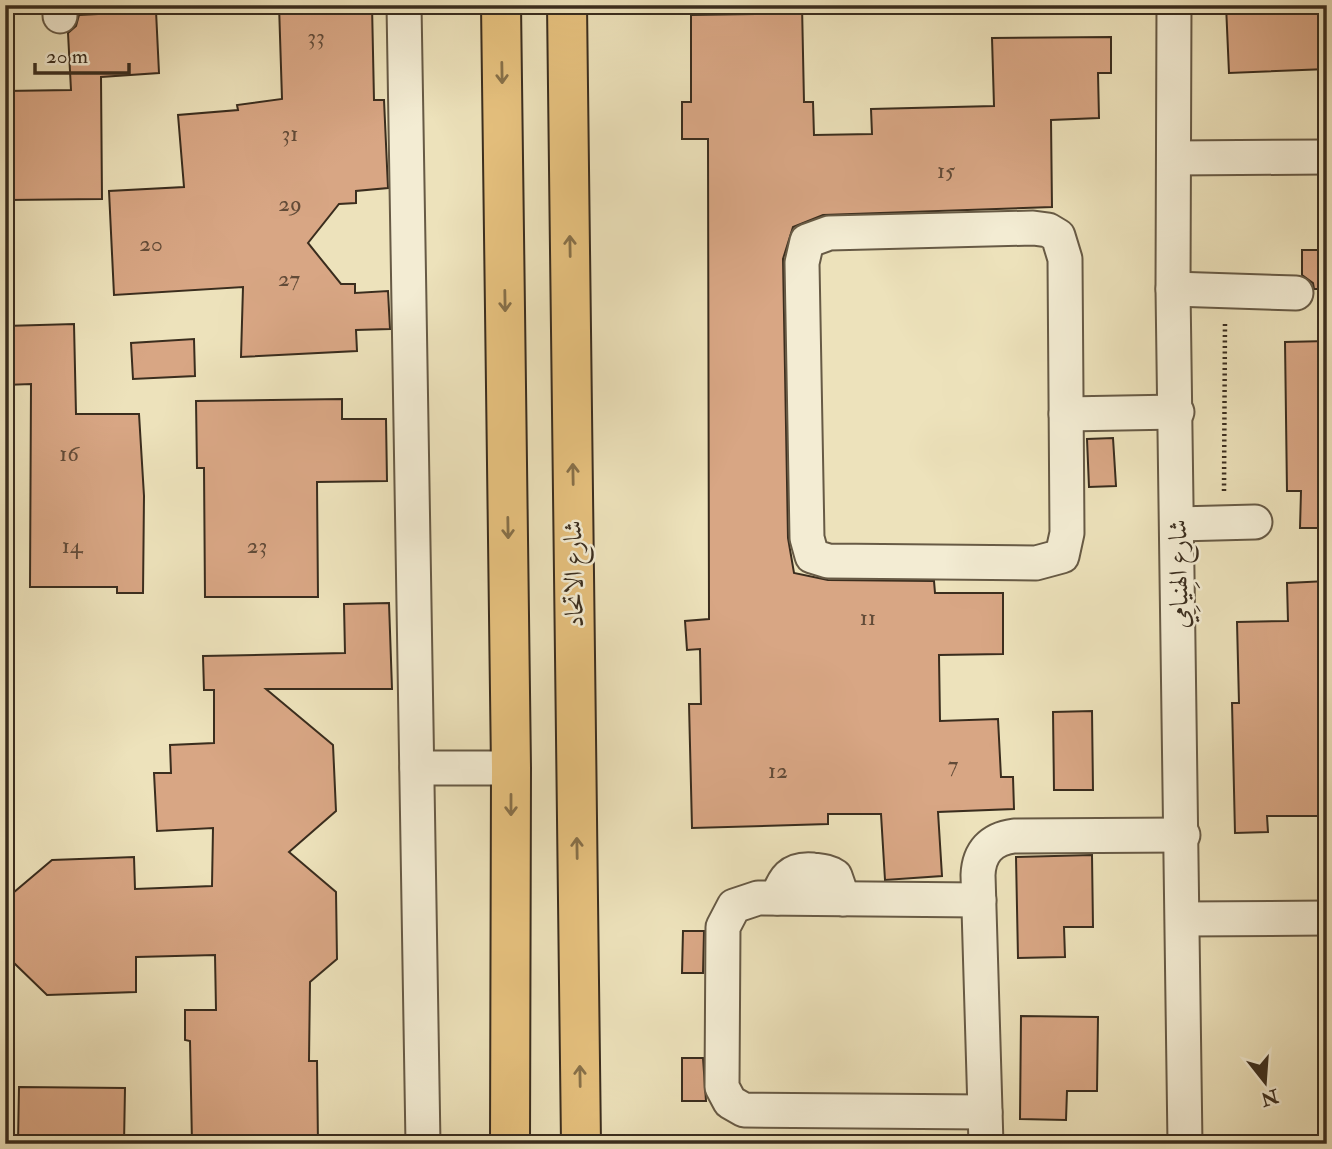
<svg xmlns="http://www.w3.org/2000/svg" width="1332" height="1149" font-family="'IM FELL Double Pica',Amiri,serif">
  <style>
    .building { fill: #d8a684; stroke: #3a2d1e; stroke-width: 2 }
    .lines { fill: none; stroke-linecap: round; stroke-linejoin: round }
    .minor-casing { stroke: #675a45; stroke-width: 37 }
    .major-casing { stroke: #3a2d1e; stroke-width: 42 }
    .path { stroke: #3a2d1e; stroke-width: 4.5; stroke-dasharray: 2 3.5; stroke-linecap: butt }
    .minor { stroke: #f3ecd3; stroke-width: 33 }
    .major { stroke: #e6c17e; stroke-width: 38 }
    .oneway { stroke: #877049 }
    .labels { text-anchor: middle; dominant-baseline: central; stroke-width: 5; stroke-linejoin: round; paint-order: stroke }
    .number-label { font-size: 23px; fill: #624b38 }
    .street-label { font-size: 26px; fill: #3a2d1e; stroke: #f3ecd3 }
  </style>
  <rect width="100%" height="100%" fill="#ede2bb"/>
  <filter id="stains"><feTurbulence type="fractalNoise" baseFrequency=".00286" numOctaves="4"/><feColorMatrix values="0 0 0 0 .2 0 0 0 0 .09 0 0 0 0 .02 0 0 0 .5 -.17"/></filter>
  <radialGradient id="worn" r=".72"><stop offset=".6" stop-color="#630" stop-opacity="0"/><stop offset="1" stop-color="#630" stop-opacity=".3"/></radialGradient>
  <g class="building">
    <path d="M279,5H372L374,100H384L388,188L356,191V203L339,204L308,243L341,284H355V293L388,291L390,329L356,330L357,351L241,357L243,287L114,295L109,191L184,187L178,115L238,110L237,105L282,99Z"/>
    <path d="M755,5H802L804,102H813L814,135L872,134L871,109L994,106L992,38L1111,37V73H1098L1099,118L1051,120L1052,207L823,215L793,227L783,259L788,538L794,573L828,580L934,581L935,593H1003V654L939,655L940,721L998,719L1001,777H1013L1014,809L938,812L942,876L885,880L881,814H828V824L692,828L689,704H701L700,649L687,650L685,621L709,619L708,139H682V102H691V15L755,14Z"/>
    <path d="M1226,5H1327V69L1229,73Z"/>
    <path d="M156,11L159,73L101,77L102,199L8,200L5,91L71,90L68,33L76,26L79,15Z"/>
    <path d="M1302,250H1327V289H1314L1313,283L1302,275Z"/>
    <path d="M74,324L76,414H139L144,496L143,593H117V587H30L31,384L5,385V326Z"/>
    <path d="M194,339L195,376L133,379L131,343Z"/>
    <path d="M1327,341V528H1300L1301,491H1287L1285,342Z"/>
    <path d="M342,399V419H386L387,481L317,482L318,597H205L204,468H197L196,401Z"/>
    <path d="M1113,438L1116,486L1089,487L1087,439Z"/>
    <path d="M1327,581V816H1267L1268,832L1235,833L1232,703H1239L1237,622L1288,621L1287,583Z"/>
    <path d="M389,603L392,689H266L333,745L336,811L289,852L336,892L337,959L310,982L309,1061H317L318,1144H192L190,1041L185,1040V1010H216L215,955L136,957V992L47,995L13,962V893L52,860L134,857L135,889L212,886L213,828L157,831L154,773H171L170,745L214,743V690H204L203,656L345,653L344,604Z"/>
    <path d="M1092,711L1093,790H1054L1053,712Z"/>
    <path d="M1092,855L1093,927H1064L1065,957L1018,958L1016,857Z"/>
    <path d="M683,931H704L703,973H682Z"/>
    <path d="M1021,1016L1098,1017L1097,1091H1067L1066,1120L1020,1119Z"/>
    <path d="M682,1058H703L706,1101H682Z"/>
    <path d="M19,1087L125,1088L124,1144H18Z"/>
  </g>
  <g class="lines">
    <g class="minor-casing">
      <g id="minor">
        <path d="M60,5V16"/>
        <path d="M404,5L423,1144"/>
        <path d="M1174,5L1173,289L1185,1144"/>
        <path d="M1175,158L1327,157"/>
        <path d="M1033,228L1048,230L1058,236L1065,259L1067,533L1062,556L1036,563L828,561L812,556L807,538L802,263L807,241L829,233Z"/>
        <path d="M1173,289L1296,293"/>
        <path d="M1066,414L1177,412"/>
        <path d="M1178,524L1255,522"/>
        <path d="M417,768H511"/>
        <path d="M777,898C784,879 790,868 813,870C821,871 828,871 835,876L843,899"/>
        <path d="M979,900L758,898L734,906L723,927L722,1087L730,1102L744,1110L985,1112"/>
        <path d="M1183,919L1327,918"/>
        <path d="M986,1144L978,875C979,852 991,839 1014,836L1183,835"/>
      </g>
    </g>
    <g class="major-casing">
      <g id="major">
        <path d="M501,5L511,768L510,1144"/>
        <path d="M567,5L581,1144"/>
      </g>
    </g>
    <path class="path" d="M1224,491L1225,321"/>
    <use href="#minor" class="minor"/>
    <use href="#major" class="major"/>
  </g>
  <defs><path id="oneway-shaft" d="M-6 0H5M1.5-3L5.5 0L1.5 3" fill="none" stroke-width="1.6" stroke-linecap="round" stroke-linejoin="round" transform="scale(1.75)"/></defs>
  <g class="oneway">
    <use href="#oneway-shaft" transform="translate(502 73) rotate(89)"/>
    <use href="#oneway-shaft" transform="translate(570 246) rotate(-91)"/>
    <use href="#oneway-shaft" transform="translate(505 301) rotate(89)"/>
    <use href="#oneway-shaft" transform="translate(573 474) rotate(-91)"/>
    <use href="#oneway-shaft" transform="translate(508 528) rotate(89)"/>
    <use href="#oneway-shaft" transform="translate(511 805) rotate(90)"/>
    <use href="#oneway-shaft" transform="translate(577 848) rotate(-91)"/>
    <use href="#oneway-shaft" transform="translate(580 1076) rotate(-91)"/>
  </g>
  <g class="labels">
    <g class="number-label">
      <text x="316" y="36">33</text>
      <text x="290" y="133">31</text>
      <text x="946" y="170">15</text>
      <text x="290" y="203">29</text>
      <text x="151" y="243">20</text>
      <text x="289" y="278">27</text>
      <text x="69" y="453">16</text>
      <text x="72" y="545">14</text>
      <text x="257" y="545">23</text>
      <text x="868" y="617">11</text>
      <text x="953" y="764">7</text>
      <text x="778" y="770">12</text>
    </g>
    <g class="street-label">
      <text transform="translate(574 574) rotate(-91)">شارع الاتحاد</text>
      <text transform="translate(1179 574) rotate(-91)">شارع الهِنيامِي</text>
    </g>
  </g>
  <rect width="1332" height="1149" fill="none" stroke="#ede2bb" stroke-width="28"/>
  <rect x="7" y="7" width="1318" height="1135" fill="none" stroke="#3a2d1e" stroke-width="3.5"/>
  <rect x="14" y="14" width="1304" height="1121" fill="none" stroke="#3a2d1e" stroke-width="2"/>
  <g transform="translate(1265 1082) rotate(163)" stroke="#f3ecd3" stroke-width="5" paint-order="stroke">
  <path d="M0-5L12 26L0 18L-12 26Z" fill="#3a2d1e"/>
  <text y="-10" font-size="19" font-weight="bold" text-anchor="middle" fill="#3a2d1e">N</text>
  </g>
  <path d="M35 63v10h94v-10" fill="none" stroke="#3a2d1e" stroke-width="3.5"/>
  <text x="46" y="63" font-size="21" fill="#3a2d1e" stroke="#f3ecd3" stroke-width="5" paint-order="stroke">20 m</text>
  <rect width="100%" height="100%" filter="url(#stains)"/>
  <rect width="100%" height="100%" fill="url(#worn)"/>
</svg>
